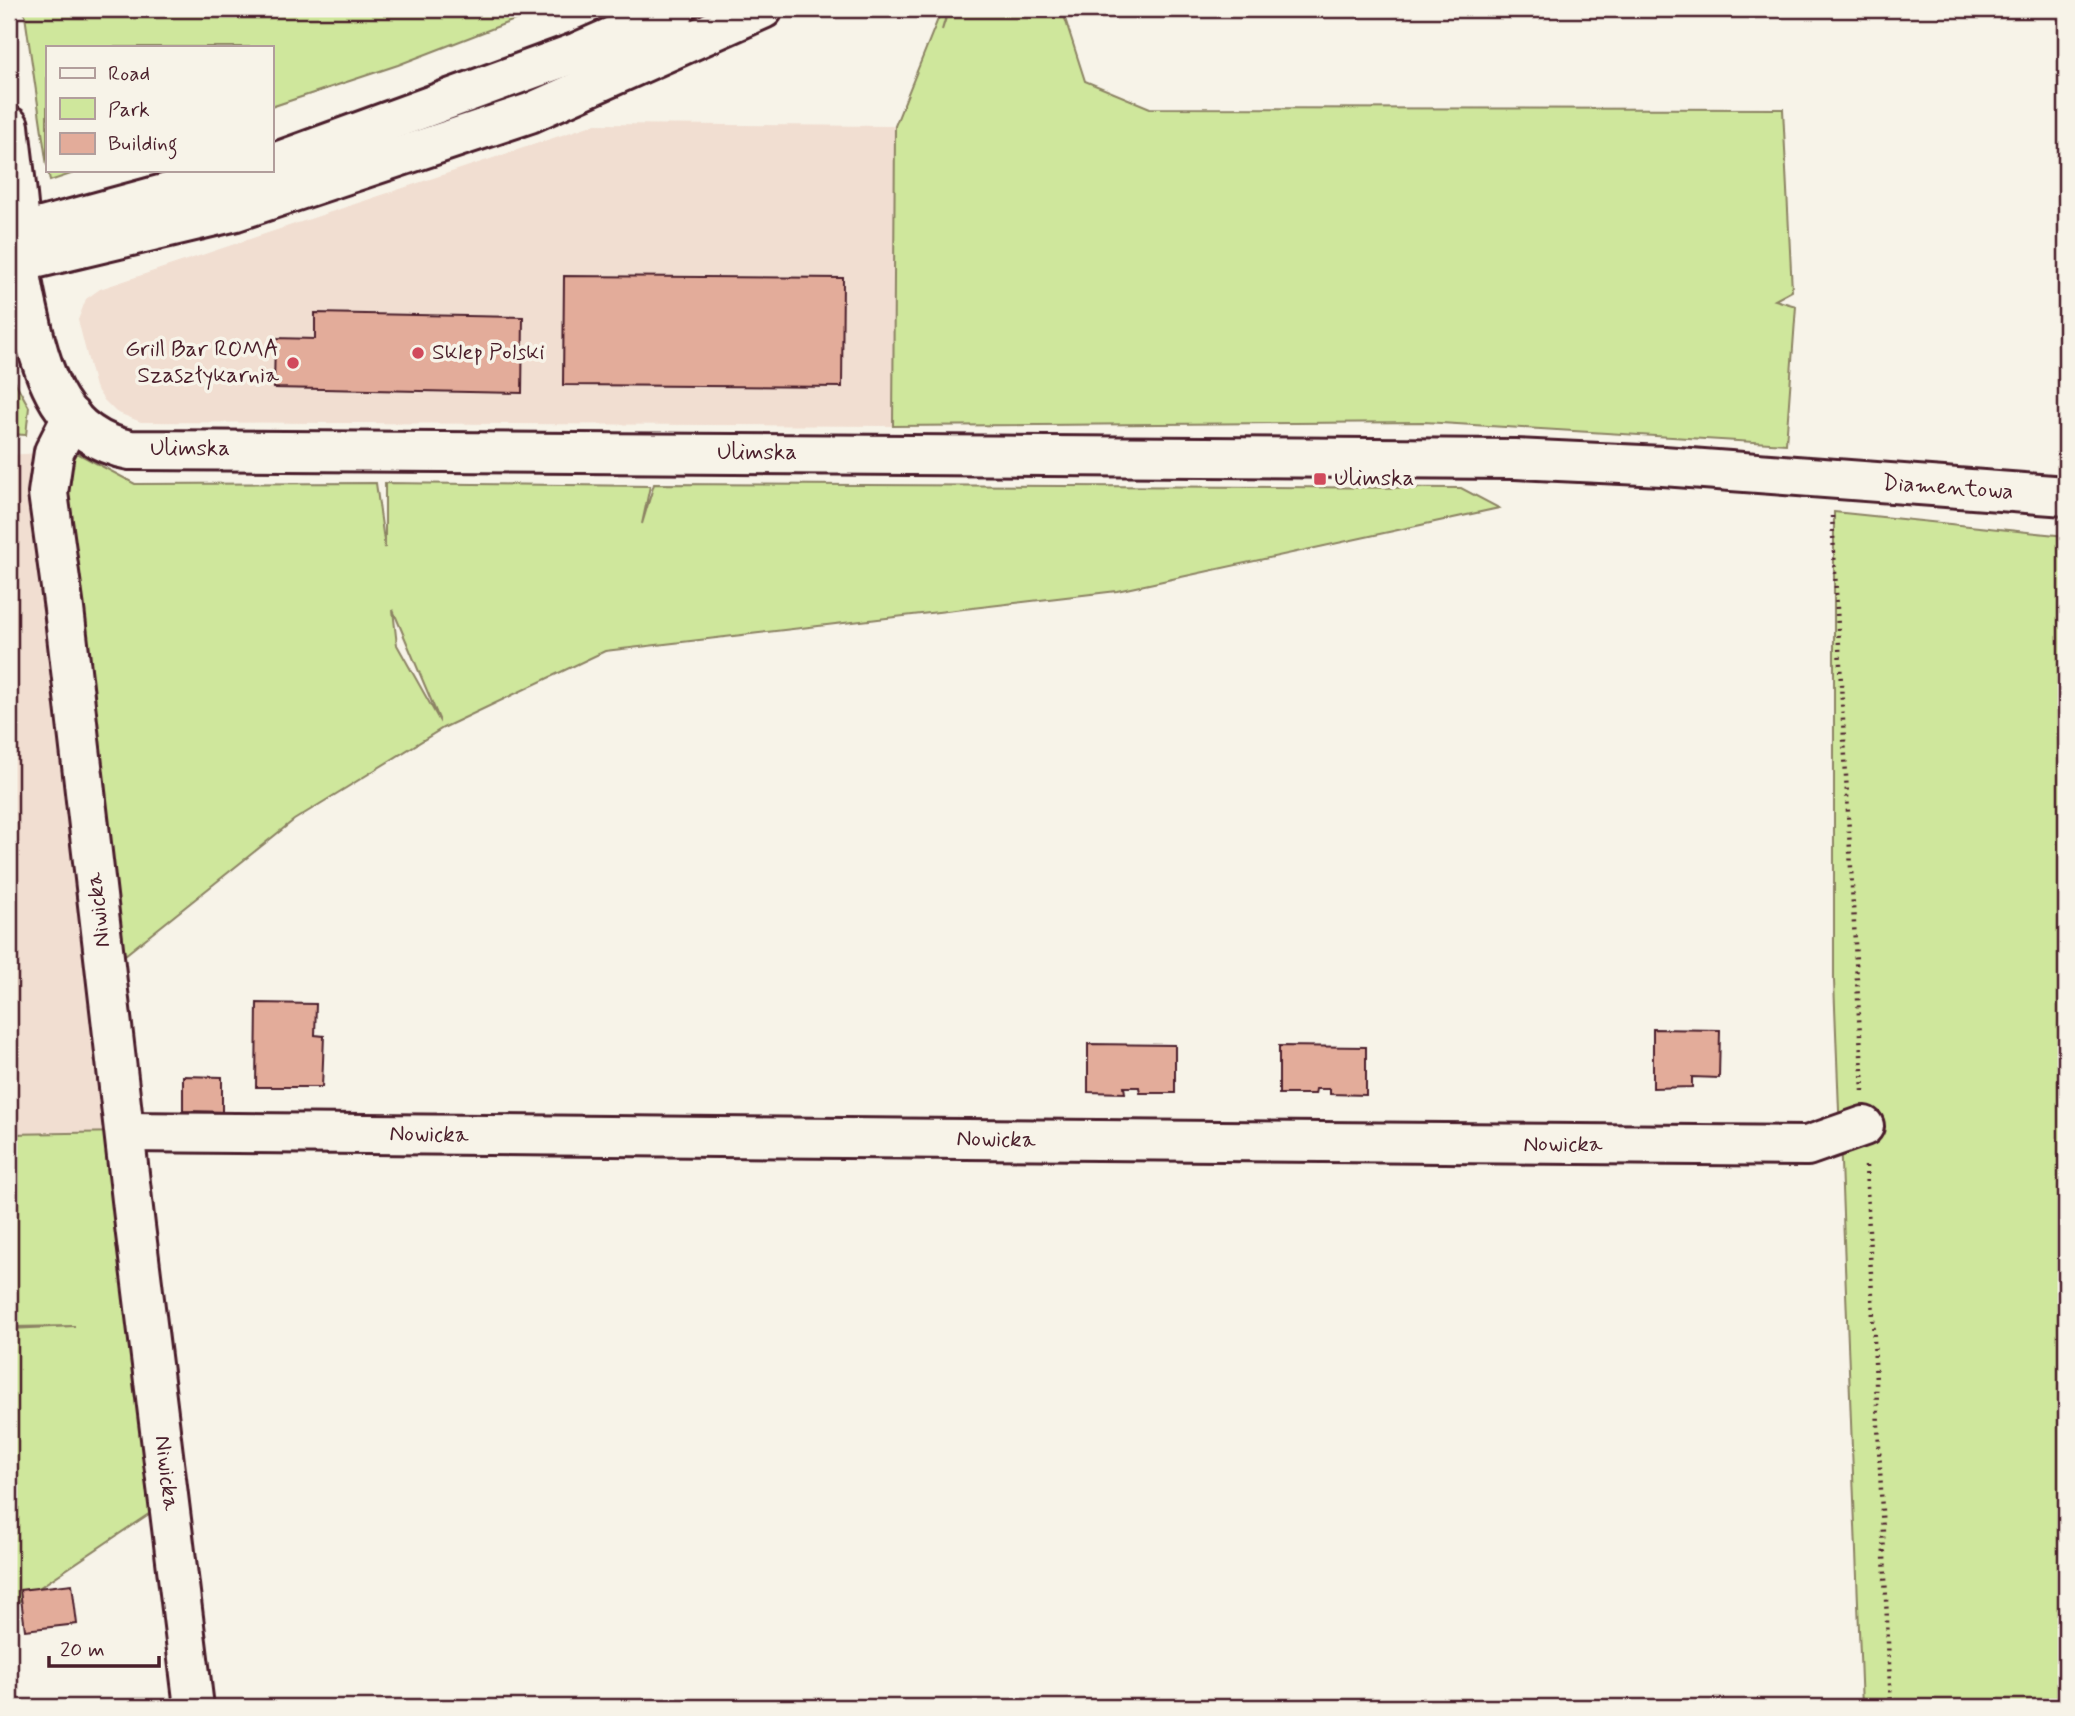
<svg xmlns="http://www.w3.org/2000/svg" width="2075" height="1716" font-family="Mynerve,sans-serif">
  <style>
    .built { fill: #f1ded1 }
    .green { fill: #cfe79c; stroke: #8c8364; stroke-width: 2; fill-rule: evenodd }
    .building { fill: #e3ac9a; stroke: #4a1f2b; stroke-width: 2 }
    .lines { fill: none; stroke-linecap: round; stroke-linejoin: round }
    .minor-casing { stroke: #4a1f2b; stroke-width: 44 }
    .major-casing { stroke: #4a1f2b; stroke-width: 44 }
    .path { stroke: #4a1f2b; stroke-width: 4.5; stroke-dasharray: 2 5; stroke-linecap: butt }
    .minor { stroke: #f7f3e8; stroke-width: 38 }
    .major { stroke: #f7f3e8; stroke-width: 38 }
    .poi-dot { fill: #d1495b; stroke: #f7f3e8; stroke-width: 2.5 }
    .labels { text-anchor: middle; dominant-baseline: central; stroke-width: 7; stroke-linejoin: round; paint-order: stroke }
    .poi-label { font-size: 23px; fill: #4a1f2b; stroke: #f7f3e8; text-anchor: start }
    .street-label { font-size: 23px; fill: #4a1f2b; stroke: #f7f3e8 }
  </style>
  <rect width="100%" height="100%" fill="#f7f3e8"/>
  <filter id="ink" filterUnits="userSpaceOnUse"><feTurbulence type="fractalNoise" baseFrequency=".0143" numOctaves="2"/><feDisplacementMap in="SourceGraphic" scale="14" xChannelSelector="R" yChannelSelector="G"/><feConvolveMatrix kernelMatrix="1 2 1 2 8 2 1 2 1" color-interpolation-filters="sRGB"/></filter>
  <g filter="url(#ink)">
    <g class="built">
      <path d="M595,124L895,126L893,426L141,422L116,412L104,400L95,387L78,320L86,299L100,289Z"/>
      <path d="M54,452L125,1132L9,1134V455Z"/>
    </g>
    <g class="green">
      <path d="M24,9H543L398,65L271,107V47H47V166Z"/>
      <path d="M942,9H948L942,30L949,9H1062L1085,81L1150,108L1783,109L1792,291L1775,300L1796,306L1786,444L1424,422L893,426L895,126Z"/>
      <path d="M48,170H83L50,181Z"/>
      <path d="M9,371L29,407L26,435L9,434Z"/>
      <path d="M64,446L135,484L376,483L385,548V483L650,486L642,524L654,484L1461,488L1499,508L1117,591L605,651L443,728L294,820L105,971L60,471ZM393,610L439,719V720L397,645Z"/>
      <path d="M1834,512L2066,536V1707H1862L1834,981Z"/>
      <path d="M125,1132L174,1497L9,1608V1329L75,1326L9,1327V1134Z"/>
    </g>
    <g class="building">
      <path d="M564,276L843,278L842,387L563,385Z"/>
      <path d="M315,313L523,317L522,393L274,388L275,338L315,339Z"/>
      <path d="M257,1003L316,1004L315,1035L324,1036L322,1087H256Z"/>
      <path d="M1653,1029L1720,1030L1719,1078L1692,1077V1087L1653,1088Z"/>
      <path d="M1088,1044L1175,1045V1093H1140L1139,1087H1124L1125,1093L1088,1092Z"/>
      <path d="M1279,1046L1366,1047V1095L1330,1094V1089H1316L1315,1094H1279Z"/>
      <path d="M183,1076L222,1077V1112L183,1111Z"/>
      <path d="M72,1584L77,1624L25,1630L20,1590Z"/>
    </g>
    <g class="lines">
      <g class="minor-casing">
        <g id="minor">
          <path d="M9,126C12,156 17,187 19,217C20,233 19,249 20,265C22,283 26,301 30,318C42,376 63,438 130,450L1515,459L1663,466L2066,496"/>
          <path d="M72,417L54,452L48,493L64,609L135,1226L194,1707"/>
          <path d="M125,1132L1807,1146L1864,1126"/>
        </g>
      </g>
      <g class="major-casing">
        <g id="major">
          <path d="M271,164L578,52L676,9"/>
          <path d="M9,236L252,170"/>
          <path d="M9,265L236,211L530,113L763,9"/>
        </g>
      </g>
      <g class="path">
        <path d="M1832,516L1863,1091"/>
        <path d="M1866,1166L1891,1707"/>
      </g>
      <use href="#minor" class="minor"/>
      <use href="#major" class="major"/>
    </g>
  </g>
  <g class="poi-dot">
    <circle cx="418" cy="353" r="7"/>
    <circle cx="293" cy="363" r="7"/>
    <rect x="1313" y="472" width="14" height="14" rx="3.5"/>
  </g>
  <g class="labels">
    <g class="poi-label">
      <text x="279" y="350" text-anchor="end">Grill Bar ROMA<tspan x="279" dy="26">Szaszłykarnia</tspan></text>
      <text x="432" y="353">Sklep Polski</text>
      <text x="1334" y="479">Ulimska</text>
    </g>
    <g class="street-label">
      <text x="190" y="449">Ulimska</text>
      <text x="757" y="453">Ulimska</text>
      <text transform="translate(1948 488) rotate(4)">Diamentowa</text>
      <text transform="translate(99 910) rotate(-97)">Niwicka</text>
      <text transform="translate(429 1135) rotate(1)">Nowicka</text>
      <text transform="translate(996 1140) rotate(1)">Nowicka</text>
      <text x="1563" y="1145">Nowicka</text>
      <text transform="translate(166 1473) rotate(83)">Niwicka</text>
    </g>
  </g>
  <rect width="2075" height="1716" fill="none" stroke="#f7f3e8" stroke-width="35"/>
  <rect x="18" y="18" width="2040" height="1681" fill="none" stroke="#4a1f2b" stroke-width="2.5" filter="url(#ink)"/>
  <rect x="46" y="46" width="228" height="126" fill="#f7f3e8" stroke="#b29e9c" stroke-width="2"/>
  <rect x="60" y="68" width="35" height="10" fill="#f7f3e8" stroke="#b29e9c" stroke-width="2"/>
  <text x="108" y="80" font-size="21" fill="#4a1f2b">Road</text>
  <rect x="60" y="98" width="35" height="21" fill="#cfe79c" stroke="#b29e9c" stroke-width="2"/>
  <text x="108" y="116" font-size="21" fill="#4a1f2b">Park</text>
  <rect x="60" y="133" width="35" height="21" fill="#e3ac9a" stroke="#b29e9c" stroke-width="2"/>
  <text x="108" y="150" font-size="21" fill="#4a1f2b">Building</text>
  <path d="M49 1656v10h110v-10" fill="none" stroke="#4a1f2b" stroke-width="3.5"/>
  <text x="60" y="1656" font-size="21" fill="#4a1f2b" stroke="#f7f3e8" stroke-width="5" paint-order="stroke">20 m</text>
</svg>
